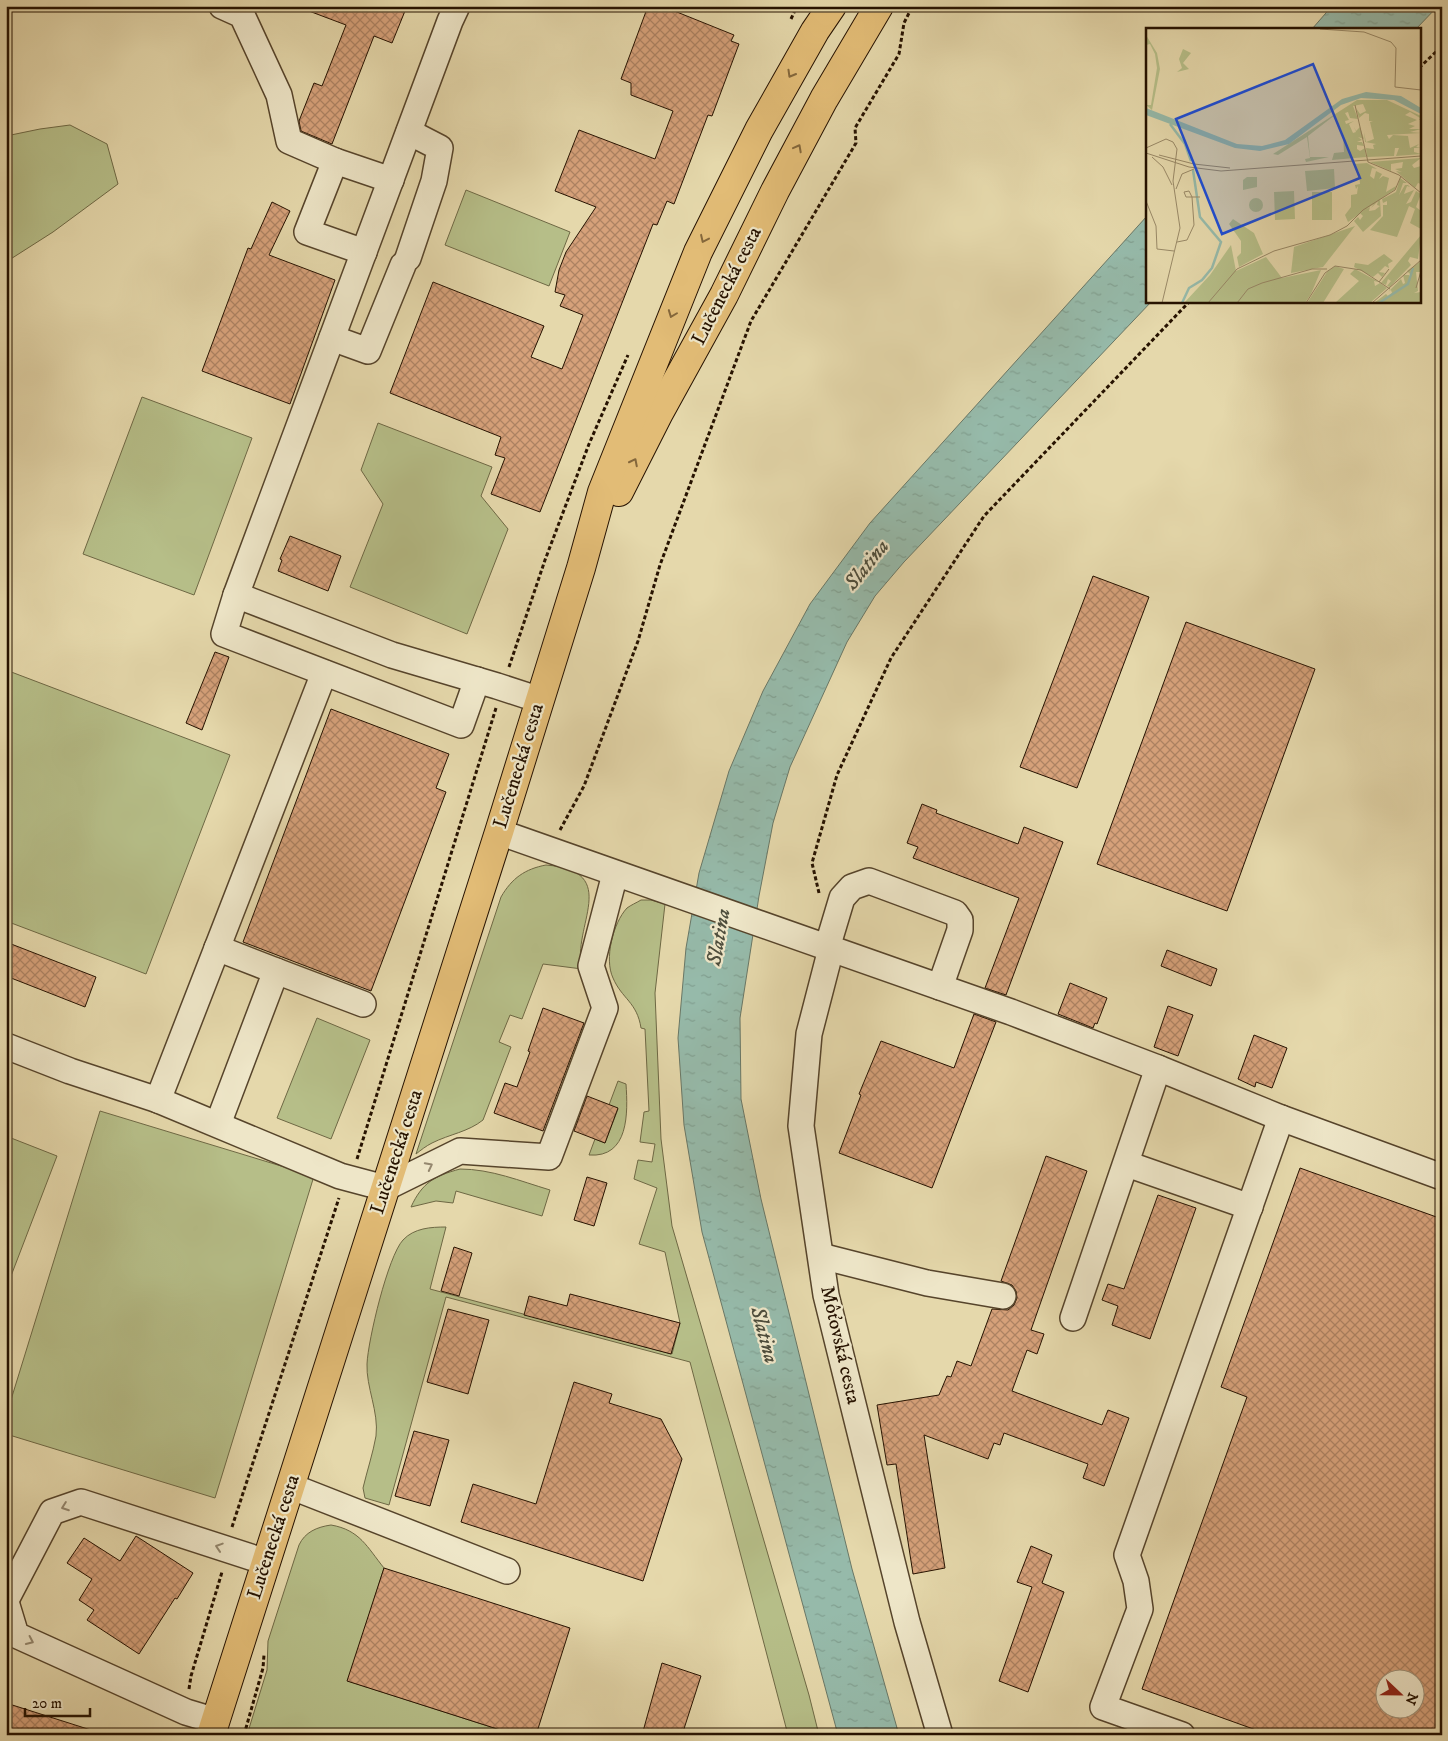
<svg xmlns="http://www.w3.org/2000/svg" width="1448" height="1741" font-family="'IM FELL DW Pica',serif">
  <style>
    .green { fill: #b6be88; stroke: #6e6844 }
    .water { fill: url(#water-ripples); stroke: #697766 }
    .building { fill: url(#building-cross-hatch); stroke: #261200; fill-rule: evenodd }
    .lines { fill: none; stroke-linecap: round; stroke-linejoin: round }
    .minor-casing { stroke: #56442b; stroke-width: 28 }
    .major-casing { stroke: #261200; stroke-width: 30 }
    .path { stroke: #261200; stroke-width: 3; stroke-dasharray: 4 2.5; stroke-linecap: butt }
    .minor { stroke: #eee6c8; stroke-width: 25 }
    .major { stroke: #e2bc76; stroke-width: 28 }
    .oneway { stroke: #84673b }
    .oneway2 { stroke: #94876e }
    .labels { text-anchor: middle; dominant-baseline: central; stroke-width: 4.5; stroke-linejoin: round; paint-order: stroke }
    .street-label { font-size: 20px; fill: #261200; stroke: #eee6c8 }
    .water-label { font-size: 21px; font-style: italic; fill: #4d4d3c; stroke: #eee6c8 }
    .inset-river { fill: none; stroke: #96baaa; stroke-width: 2.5 }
    .inset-road { fill: none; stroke: #998967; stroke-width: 1 }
    .view { fill: #1d4ed8; fill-opacity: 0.15; stroke: #1d4ed8; stroke-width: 2.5 }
    .inset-edge { fill: none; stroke: #261200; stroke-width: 2.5 }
  </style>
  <defs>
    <pattern id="water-ripples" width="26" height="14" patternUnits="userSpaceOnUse" patternTransform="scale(1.25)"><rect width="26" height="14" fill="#96baaa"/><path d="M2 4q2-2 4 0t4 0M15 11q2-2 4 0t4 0" fill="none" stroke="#819f90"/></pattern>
    <pattern id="building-cross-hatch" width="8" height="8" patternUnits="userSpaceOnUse" patternTransform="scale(1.25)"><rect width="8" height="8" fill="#d6a17a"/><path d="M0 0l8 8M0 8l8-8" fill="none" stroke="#ad8262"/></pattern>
  </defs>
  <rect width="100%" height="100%" fill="#e5d8ab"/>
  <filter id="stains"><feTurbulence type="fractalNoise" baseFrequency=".004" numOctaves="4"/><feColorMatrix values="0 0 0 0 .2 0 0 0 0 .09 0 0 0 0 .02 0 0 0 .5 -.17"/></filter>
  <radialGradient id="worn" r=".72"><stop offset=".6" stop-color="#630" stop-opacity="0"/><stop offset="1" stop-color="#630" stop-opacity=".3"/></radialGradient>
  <g class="green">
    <path d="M70,125L107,144L118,184L53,232L6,262V136L40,129Z"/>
    <path d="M466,190L570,232L549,286L445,245Z"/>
    <path d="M142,397L252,438L194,595L83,554Z"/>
    <path d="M378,423L492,467L481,496L508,529L467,634L350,587L383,504L361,470Z"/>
    <path d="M6,670L230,755L146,974L6,921Z"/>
    <path d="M546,865C623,871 571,927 582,969L543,964L522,1019L510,1015L499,1042L511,1047L483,1120C468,1132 450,1134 432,1143C426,1146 421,1150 416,1154L501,897C512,878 525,869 546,865Z"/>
    <path d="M641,900H651L665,904L655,993L661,1139L672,1226L809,1695L819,1735H788L690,1362L446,1297L389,1505L365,1498L363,1488C367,1471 373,1453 376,1436C379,1412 366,1387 367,1364C368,1340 388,1256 403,1240C414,1228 431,1227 446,1227L430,1289L672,1354L680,1323L665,1252L639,1244L657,1188L634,1179L638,1160L652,1162L655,1144L640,1142L644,1112L649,1111L645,1029L641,1028C637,1002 622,999 613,978C604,959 613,923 627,908C631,905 636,903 641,900Z"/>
    <path d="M317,1018L370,1040L331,1139L277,1118Z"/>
    <path d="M618,1081L626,1084C628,1113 629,1158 589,1155L595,1139L605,1143L618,1109L609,1105Z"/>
    <path d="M100,1111L314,1176L215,1498L6,1434V1416Z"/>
    <path d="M6,1136L57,1156L6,1289Z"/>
    <path d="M460,1169C491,1169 520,1181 550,1190L542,1216L456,1191L453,1203L436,1201L411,1207C422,1183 434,1176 460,1169Z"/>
    <path d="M331,1525C360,1530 367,1547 384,1568L348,1681L516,1735H247L267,1670L268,1641L299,1545C305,1532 317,1527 331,1525Z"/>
  </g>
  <g class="water">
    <path d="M1332,6H1438L1416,29H1312Z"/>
    <path d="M1147,216V301H1152L904,562L875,596L847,642L790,767L773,823L759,896L740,1018L741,1099L761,1199L852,1569L899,1735H838L702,1232L684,1125L678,1038L686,948L699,873L729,771L763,691L810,604L870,523Z"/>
  </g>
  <g class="building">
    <path d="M302,6H407L392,43L374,36L332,144L301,131L299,121L314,83L322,86L346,25L301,8Z"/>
    <path d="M648,6H662L734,35L731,41L739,44L712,116L708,115L674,204L667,201L657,225L653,224L540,512L491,494L505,458L495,455L501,437L390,393L433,282L544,326L531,357L562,369L583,315L560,306L565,295L555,292L559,270L566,252L596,207L555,191L579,130L655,159L673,111L631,95V83L621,79Z"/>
    <path d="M272,202L290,211L269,255L335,280L290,404L202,371L248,248L251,249Z"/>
    <path d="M290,536L341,556L328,591L278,571L282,560L280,559Z"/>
    <path d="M1093,576L1149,597L1077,788L1020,767Z"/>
    <path d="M1186,622L1315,669L1227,911L1097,864Z"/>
    <path d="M215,652L229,657L202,730L186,723Z"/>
    <path d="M331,709L449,754L436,788L446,792L371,991L243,942Z"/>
    <path d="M922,804L937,810L936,813L1018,844L1024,827L1063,842L1006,995L985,988L1019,898L913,858L918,847L907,843Z"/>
    <path d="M6,942L96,977L85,1007L6,976Z"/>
    <path d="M1167,950L1217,969L1211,986L1161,966Z"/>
    <path d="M1070,983L1107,998L1097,1024L1095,1023L1093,1028L1058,1014Z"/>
    <path d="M1168,1006L1193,1015L1178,1056L1154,1047Z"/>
    <path d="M543,1008L584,1023L543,1131L494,1113L505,1083L517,1087L530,1052L528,1051Z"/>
    <path d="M974,1014L996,1022L932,1188L839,1153L861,1095L859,1094L881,1041L954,1068Z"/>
    <path d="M1254,1035L1287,1048L1272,1088L1256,1082L1255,1087L1238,1079Z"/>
    <path d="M587,1096L618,1108L605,1143L574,1131Z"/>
    <path d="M1046,1156L1087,1171L1031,1330L1044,1334L1037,1354L1027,1350L1012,1391L1102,1425L1108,1410L1129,1418L1104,1486L1083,1478L1088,1464L1004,1433L1000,1445L994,1443L988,1459L924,1435L945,1568L913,1574L896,1464L887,1465L877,1405L939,1395L947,1376L951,1377L957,1361L971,1366L992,1309L1008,1310L1014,1305L1017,1298L1016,1291L1012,1285L1001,1281Z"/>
    <path d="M1300,1168L1442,1219V1735H1270L1142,1689L1247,1397L1221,1387ZM1386,1678H1416V1708H1386Z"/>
    <path d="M587,1177L607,1183L594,1226L574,1220Z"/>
    <path d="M1158,1195L1196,1208L1150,1339L1112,1325L1118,1306L1102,1300L1108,1284L1124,1289Z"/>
    <path d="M454,1247L472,1253L459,1296L441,1291Z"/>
    <path d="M570,1294L680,1323L671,1354L524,1315L529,1296L567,1306Z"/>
    <path d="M448,1309L489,1320L468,1394L427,1382Z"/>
    <path d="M574,1382L612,1394L609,1403L661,1419L682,1459L643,1581L461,1522L473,1484L536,1504Z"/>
    <path d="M414,1431L449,1440L430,1506L395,1496Z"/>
    <path d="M136,1536L193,1573L177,1599L175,1598L139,1654L87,1620L94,1610L79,1600L92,1579L67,1563L84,1538L120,1561Z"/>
    <path d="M1031,1546L1052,1555L1042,1583L1064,1592L1028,1692L999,1681L1032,1587L1017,1582Z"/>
    <path d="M384,1568L570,1628L536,1735H516L347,1681Z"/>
    <path d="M662,1663L701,1676L682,1735H642Z"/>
    <path d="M6,1703L94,1731V1735H6Z"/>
  </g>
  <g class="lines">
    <g class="minor-casing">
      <g id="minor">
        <path d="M222,6L242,15L279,95L289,141L335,161"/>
        <path d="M457,6L450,21L236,595L392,655L497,686L540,700"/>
        <path d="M364,252L307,232L335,161L391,180"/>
        <path d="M408,258L434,181L440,148L409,132"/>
        <path d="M332,338L368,351L403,265"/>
        <path d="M236,595L224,634L461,725L477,680"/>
        <path d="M499,832L1011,1012L1158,1068L1281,1118L1442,1177"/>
        <path d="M217,948L276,971L218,1124"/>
        <path d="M827,948L842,898L852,887L869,881L955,913L960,920V930L940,987"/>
        <path d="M831,949L809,1034L801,1126L826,1295L907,1622L940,1735"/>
        <path d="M276,971L363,1004"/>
        <path d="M6,1046L70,1071L158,1100L340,1176L385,1188L460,1151L549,1157L605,1008L591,966L615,874"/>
        <path d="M158,1100L324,673"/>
        <path d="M1127,1164L1250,1207"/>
        <path d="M821,1256L927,1283L1003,1296"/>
        <path d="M1073,1318L1158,1068"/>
        <path d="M290,1486L507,1571"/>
        <path d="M6,1600L52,1512L81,1502L266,1562"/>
        <path d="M6,1602L16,1635L186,1712L216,1721"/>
        <path d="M1182,1735L1103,1707L1140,1609L1136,1581L1127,1555L1281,1118"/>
      </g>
    </g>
    <g class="major-casing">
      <g id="major">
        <path d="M619,492L659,413L724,295L775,191L824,99L879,6"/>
        <path d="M211,1735L499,832L581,568L602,492L698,252L759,130L815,31L832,6"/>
      </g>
    </g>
    <g class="path">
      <path d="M791,19L797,6"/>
      <path d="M1419,68L1442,46"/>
      <path d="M509,667L545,560L589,444L628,355"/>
      <path d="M560,830L584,786L638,641L660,565L751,321L856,143L855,128L899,54L904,23L909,13"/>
      <path d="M819,893L812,863L837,775L891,658L984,516L1190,301"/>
      <path d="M357,1159L496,708"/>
      <path d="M232,1527L339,1198"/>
      <path d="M189,1689L191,1676L222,1572"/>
      <path d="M244,1735L263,1668L264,1655"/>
    </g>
    <use href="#minor" class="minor"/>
    <use href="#major" class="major"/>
  </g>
  <defs><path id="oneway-chevron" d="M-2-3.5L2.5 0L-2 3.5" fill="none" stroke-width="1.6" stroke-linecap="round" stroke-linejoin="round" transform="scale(1.25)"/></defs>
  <g class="oneway">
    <use href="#oneway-chevron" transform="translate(791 74) rotate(120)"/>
    <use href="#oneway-chevron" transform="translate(798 148) rotate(-62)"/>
    <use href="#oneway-chevron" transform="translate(704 239) rotate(115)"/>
    <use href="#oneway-chevron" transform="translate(672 314) rotate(111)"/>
    <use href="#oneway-chevron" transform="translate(634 462) rotate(-63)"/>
  </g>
  <g class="oneway2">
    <use href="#oneway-chevron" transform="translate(429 1166) rotate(-27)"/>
    <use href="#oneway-chevron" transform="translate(65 1507) rotate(160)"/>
    <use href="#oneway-chevron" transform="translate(219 1547) rotate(-162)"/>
    <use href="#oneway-chevron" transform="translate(30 1641) rotate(25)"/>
  </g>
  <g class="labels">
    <g class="street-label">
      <text transform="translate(727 286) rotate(-63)">Lučenecká cesta</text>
      <text transform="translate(519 766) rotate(-73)">Lučenecká cesta</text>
      <text transform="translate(397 1152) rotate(-72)">Lučenecká cesta</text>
      <text transform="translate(840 1345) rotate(77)">Môťovská cesta</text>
      <text transform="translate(274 1537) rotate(-72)">Lučenecká cesta</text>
    </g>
    <g class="water-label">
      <text transform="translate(867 565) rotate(-51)">Slatina</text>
      <text transform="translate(719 937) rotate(-80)">Slatina</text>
      <text transform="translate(764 1335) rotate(75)">Slatina</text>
    </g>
  </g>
  <g transform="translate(1146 28)">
    <rect width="275" height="275" fill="#e5d8ab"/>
    <path d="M0,7L11,25L14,41L6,82L0,77H5L11,40L9,26L4,16L0,17ZM211,72H241L275,88V92H273L274,90L264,84L259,87L271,92L262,96L269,98L263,101H275L264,104L275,105L241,107L243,111L247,107L262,108L264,120L273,116L270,119L275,120H268V124L275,126L250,128L253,120H249L248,128L221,129L220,120L228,121L227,117L230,116L219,114L218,104L220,114L228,111L224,94L227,93H223V86L219,85L213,90L210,80L214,86L220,83L217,76L207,78L212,91L204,90L202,84L199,85L203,92L199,93L200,96L208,93L203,96L207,105L210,104L208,99L210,103L214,99L218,111L212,109L216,112L211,114H216L218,118L211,117V121L214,123L219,120L220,129L186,132L188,125L198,124L197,106L189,87L162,108L164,129H183L160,134L159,131L164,130L161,109L132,127L127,126ZM275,130L266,137L268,140L275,138V156L272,155L269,160L250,143L256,144L249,141L256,140L257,134L245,136V143L224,134ZM221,135L231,141L226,140L224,148L228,151L230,143L236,146L233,151L237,148L243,150L240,164L250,158L249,161L202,194L199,187L205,179V167L211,166L212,158L210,161L209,157L214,156L213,144L208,136ZM188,141L189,160L161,163L159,143ZM101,149H111V159L97,162V152ZM254,150L261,155H257L253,167L259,157H262L264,159L261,158L258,166L268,162L260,176L265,174L270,163L275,166L270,179L275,183V201L264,195L269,181L263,178L251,209L224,202L237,188V177H241V173L237,175L236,171L250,164ZM148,163L149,191L129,192L128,164ZM166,164H186V192H166ZM103 177a7 7 0 1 1 14 0a7 7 0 1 1-14 0ZM234,172L235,188L217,204L208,193L212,189L214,192L217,188L214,185L224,179L223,183L229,182L234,178L231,177L232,173L225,180L229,174ZM87,191L108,205L117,226L93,239L91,229L95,225V213L83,196ZM209,198L177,239L145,245L148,219ZM275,207L272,231L264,229L262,233L265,237L244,259L241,258L245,253L242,251L240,257L235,255ZM85,217L90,243L120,229L136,250L175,242L165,266L159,275H38L64,247ZM238,226L247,233L242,236L243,240L239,238L233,244L239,245L236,249L232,245L227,249L208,239L209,235L222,237ZM275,233L274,244H270L272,263L268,265L275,264V275H228L240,266L242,268L246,265L245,262L242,264L255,251L257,256L259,255L257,247H263V251L265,247L261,243ZM189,238L198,241L177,275H161L181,244ZM209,241L233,254L228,253L229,258L234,255L241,260L224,275H189L213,253L204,246Z" fill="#b6be88"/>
    <path d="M37,21L45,25L37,35L43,41L31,44L36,40L33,31Z" fill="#b6be88"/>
    <path d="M220,64L255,68L275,80V86L248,72L215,70L195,77L143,116L114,123L89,120L0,87V80L91,116L116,118L139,112L196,71Z" fill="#96baaa"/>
    <path class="inset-river" d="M24,96L39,116L45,133M36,275L43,260L56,252L66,240L75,214L54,189L47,142M233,275L262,256L267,240"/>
    <path class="inset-road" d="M174,1L218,4L245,14L250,20L249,59L275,62M209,77L222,134L253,147L275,165M0,120L20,111L27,114L31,121L27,153L34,200L16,275M0,125L43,139L75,143L275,128M13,127L48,136L84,140M6,129L17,139L26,157M30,161L36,146L48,141M0,173L10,198L11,221L28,223M31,214L41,212L48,197L46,169L43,163L38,164L40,169H54M233,254L243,241M270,260L275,243M62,275L91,241L128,223L184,207L201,198L217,182L249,162L255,148M91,275L102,261L116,255L166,241H181M160,275L179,245L189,238L215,242L244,261M226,275L275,232"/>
    <path class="view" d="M167,36L214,150L76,206L30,91Z"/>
    <rect width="275" height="275" class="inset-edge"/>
  </g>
  <rect width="1448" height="1741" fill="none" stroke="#e5d8ab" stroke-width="25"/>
  <rect x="8" y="8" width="1433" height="1726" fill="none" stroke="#261200" stroke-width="2.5"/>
  <rect x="12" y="12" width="1423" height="1716" fill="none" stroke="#261200"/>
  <g transform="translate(1400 1694) rotate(112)"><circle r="24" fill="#eee6c8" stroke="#9e9178"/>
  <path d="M0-4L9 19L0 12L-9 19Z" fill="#8f2418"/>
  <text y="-8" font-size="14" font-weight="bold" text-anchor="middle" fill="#261200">N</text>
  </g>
  <path d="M25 1708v8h65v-8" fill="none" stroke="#261200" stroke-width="2.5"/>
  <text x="32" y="1708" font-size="15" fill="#261200" stroke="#eee6c8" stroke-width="4" paint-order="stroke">20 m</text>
  <rect width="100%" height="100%" filter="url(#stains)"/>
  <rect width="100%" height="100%" fill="url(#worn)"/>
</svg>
